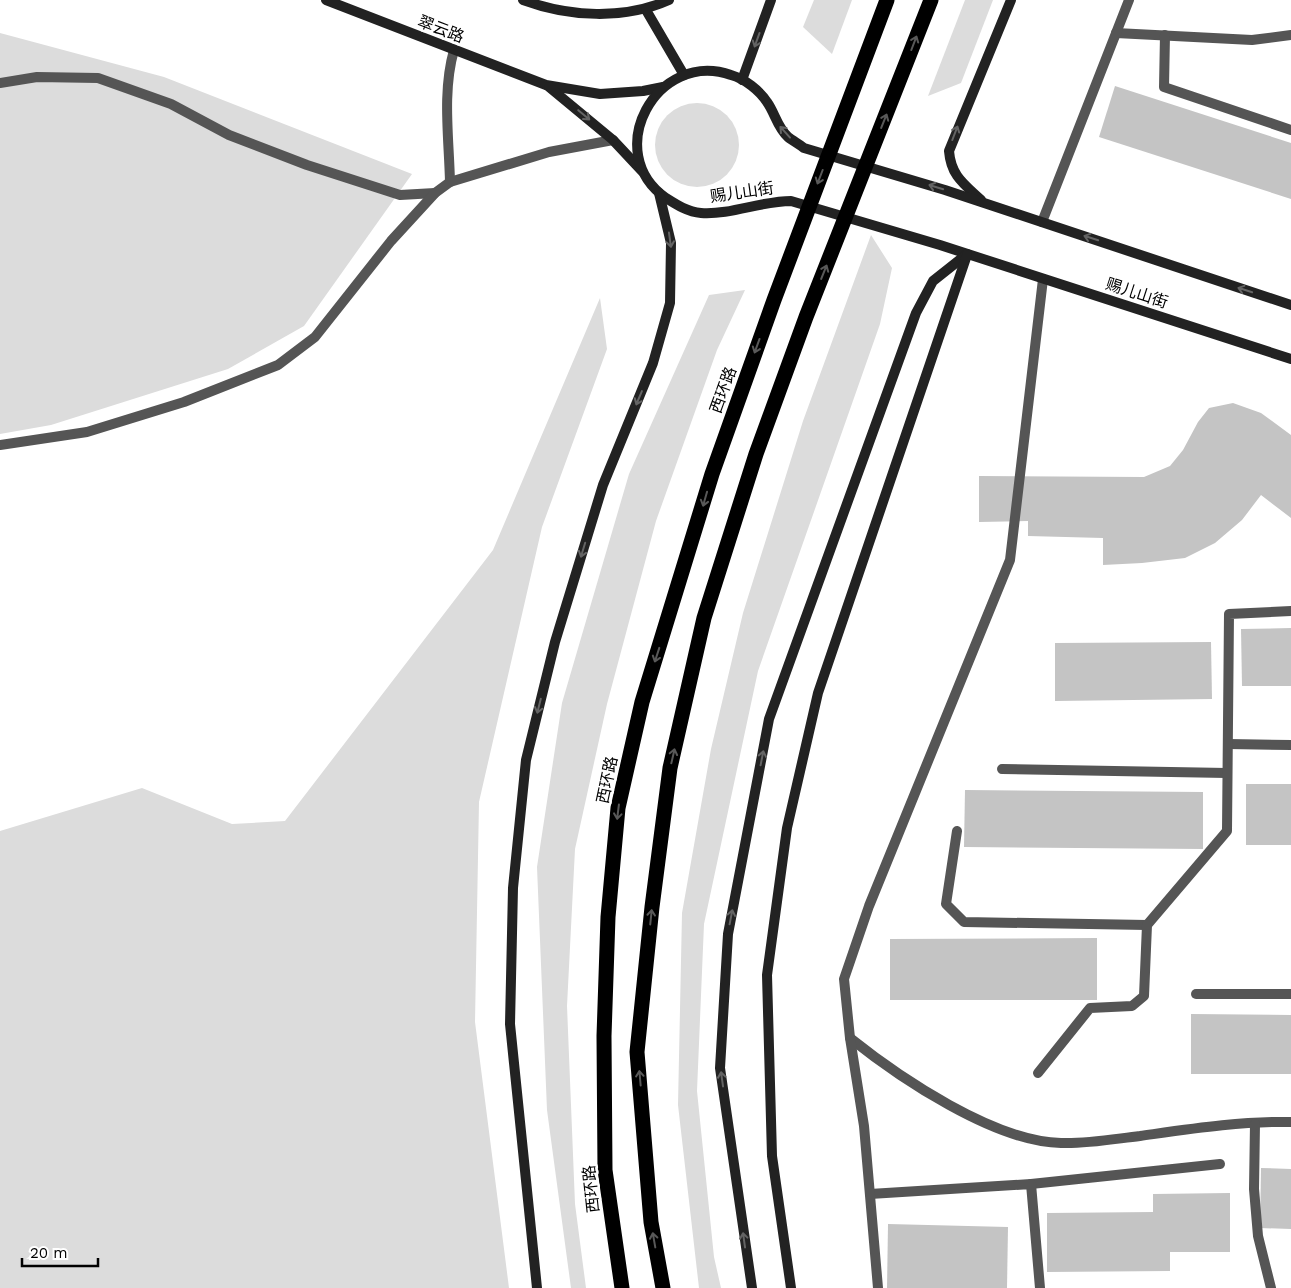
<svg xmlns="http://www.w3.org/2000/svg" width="1291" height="1288" font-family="'Work Sans','Noto Sans SC',sans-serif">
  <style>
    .green { fill: #dcdcdc }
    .building { fill: #c4c4c4 }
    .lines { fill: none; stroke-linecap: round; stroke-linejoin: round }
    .lane { stroke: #555; stroke-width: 10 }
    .street { stroke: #555; stroke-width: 10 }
    .secondary { stroke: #222; stroke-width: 10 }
    .highway { stroke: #000; stroke-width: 15 }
    .oneway { stroke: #646464 }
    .oneway2 { stroke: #595959 }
    .labels { text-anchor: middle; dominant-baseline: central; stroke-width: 5; stroke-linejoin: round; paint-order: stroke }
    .street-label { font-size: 16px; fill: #000; stroke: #fff }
  </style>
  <rect width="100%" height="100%" fill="#fff"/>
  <g class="green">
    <path d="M814,0H852L832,54L803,27Z"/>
    <path d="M965,0H993L961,83L928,96Z"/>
    <path d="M0,33L164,77L412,174L304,326L228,369L51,425L0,434Z"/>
    <circle cx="697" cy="145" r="42"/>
    <path d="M871,235L892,268L880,324L758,671L704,924L697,1091L714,1257L721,1288H699L678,1105L682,913L711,749L743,613L803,421Z"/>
    <path d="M745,290L717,350L656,521L607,704L575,849L567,1006L575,1204L586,1288H571L547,1110L537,867L562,703L629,474L709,295Z"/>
    <path d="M600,298L607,349L542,527L479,802L475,1022L509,1288H0V831L142,788L232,824L285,821L493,550Z"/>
  </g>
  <g class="building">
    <path d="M1115,86L1291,143V199L1099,137Z"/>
    <path d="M1233,403L1261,413L1291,435V518L1261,495L1242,520L1215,543L1185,558L1142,563L1103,565V538L1028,536V521L979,522V476L1144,477L1170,466L1183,450L1198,422L1209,408Z"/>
    <path d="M1291,628V686H1242L1241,629Z"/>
    <path d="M1211,642L1212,699L1055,701V643Z"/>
    <rect x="1246" y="784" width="45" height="61"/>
    <path d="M965,790L1203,792V849L964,847Z"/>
    <path d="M1097,938V1000H890V939Z"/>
    <path d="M1191,1014L1291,1015V1074H1191Z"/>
    <path d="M1261,1168L1291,1169V1229L1260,1228Z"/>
    <path d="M1230,1193V1252H1170V1271L1047,1272V1213L1153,1212V1194Z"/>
    <path d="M888,1224L1008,1227L1007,1288H887Z"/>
  </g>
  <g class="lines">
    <g class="lane">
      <path d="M0,83L37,77L98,78L171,104L229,135L307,165L400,195L435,193"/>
      <path d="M450,182C449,138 442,92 454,50"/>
      <path d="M0,445L87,432L184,402L278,365L315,337L391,241L435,193L450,182L549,152L613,140"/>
      <path d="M1196,994H1291"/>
    </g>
    <g class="street">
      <path d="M1116,33L1252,40L1291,35"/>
      <path d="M1165,35L1164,87L1291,130"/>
      <path d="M1042,222L1129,0"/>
      <path d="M1228,744L1291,745"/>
      <path d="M1002,769L1227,773"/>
      <path d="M957,831L946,904L964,922L1147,925"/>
      <path d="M850,1038C900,1078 995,1142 1061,1143C1087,1144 1114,1139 1140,1136C1190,1129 1241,1121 1291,1122"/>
      <path d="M1038,1073L1090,1008L1132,1006L1144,996L1147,925L1227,831L1229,614L1291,611"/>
      <path d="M1255,1124L1254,1189L1258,1236L1271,1288"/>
      <path d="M1031,1184L1220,1164"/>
      <path d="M870,1194L1031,1184L1040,1288"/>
      <path d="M878,1288L864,1126L850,1038L844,979L869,906L1010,560L1043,279"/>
    </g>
    <g class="secondary">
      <path d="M326,0L546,85L600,94L643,91L663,87"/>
      <path d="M523,0C569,17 624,20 669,0"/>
      <path d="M646,10L684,75"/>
      <path d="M742,80L771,0"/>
      <path d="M549,87L613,140L642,171"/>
      <path d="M981,200C964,184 951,176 949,151L1011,0"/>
      <path d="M1291,305L945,190L804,148C799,144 793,141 788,137C777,127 775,113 767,102C759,90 745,79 731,75C656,49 601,153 666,198C677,205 688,212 701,213C731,215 761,201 791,201L940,245L1291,359"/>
      <path d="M537,1288L510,1024L513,888L526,760L555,642L603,485L653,363L670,303L671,243L659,193"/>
      <path d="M752,1288L720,1068L728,934L769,719L916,313L933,281L967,254"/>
      <path d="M791,1288L772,1156L767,975L787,828L818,693L967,255"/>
    </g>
    <g class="highway">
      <path d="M622,1288L605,1170L604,1036L608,917L618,808L642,702L712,474L774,300L887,0"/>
      <path d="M663,1288L651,1222L637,1052L652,907L670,768L704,618L756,454L806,317L931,0"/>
    </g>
  </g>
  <defs><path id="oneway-shaft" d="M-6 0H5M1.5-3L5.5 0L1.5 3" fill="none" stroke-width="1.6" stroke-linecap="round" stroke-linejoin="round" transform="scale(1.25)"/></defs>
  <g class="oneway">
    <use href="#oneway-shaft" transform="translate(757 40) rotate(110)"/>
    <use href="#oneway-shaft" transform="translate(584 115) rotate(40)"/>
    <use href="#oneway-shaft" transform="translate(785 132) rotate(-132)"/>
    <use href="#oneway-shaft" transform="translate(955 133) rotate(-69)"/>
    <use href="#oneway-shaft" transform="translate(936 187) rotate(-163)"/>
    <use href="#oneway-shaft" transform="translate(1091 238) rotate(-162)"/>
    <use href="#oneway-shaft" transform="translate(670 240) rotate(82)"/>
    <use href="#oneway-shaft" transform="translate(1245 290) rotate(-162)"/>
    <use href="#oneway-shaft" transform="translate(639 398) rotate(113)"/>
    <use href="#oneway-shaft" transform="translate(583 550) rotate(107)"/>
    <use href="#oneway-shaft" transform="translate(539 706) rotate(104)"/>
    <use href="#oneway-shaft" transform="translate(762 758) rotate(-79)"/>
    <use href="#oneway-shaft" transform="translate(731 917) rotate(-79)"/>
    <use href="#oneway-shaft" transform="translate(722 1079) rotate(-98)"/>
    <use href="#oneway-shaft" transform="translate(744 1240) rotate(-98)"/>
  </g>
  <g class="oneway2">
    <use href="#oneway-shaft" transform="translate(914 43) rotate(-69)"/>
    <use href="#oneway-shaft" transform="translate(884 121) rotate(-68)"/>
    <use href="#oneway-shaft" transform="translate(820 177) rotate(111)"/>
    <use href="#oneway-shaft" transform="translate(824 272) rotate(-68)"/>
    <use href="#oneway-shaft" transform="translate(757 346) rotate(110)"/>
    <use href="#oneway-shaft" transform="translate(705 499) rotate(106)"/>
    <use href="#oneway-shaft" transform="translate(657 655) rotate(108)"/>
    <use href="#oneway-shaft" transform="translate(673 756) rotate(-77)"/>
    <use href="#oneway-shaft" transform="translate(618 812) rotate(97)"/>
    <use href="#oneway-shaft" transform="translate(651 917) rotate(-84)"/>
    <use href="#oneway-shaft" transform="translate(640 1078) rotate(-95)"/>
    <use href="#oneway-shaft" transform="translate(654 1240) rotate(-100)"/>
  </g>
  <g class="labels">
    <g class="street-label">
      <text transform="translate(441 29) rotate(21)">翠云路</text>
      <text transform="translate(742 192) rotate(-8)">赐儿山街</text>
      <text transform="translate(1137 293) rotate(18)">赐儿山街</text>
      <text transform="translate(723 390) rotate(-70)">西环路</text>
      <text transform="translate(607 780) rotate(-78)">西环路</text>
      <text transform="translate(591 1189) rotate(-96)">西环路</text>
    </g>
  </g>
  <path d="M22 1258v8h76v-8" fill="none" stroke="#000000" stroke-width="2.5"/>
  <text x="30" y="1258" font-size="15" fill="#000000" stroke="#ffffff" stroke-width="4" paint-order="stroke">20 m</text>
</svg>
